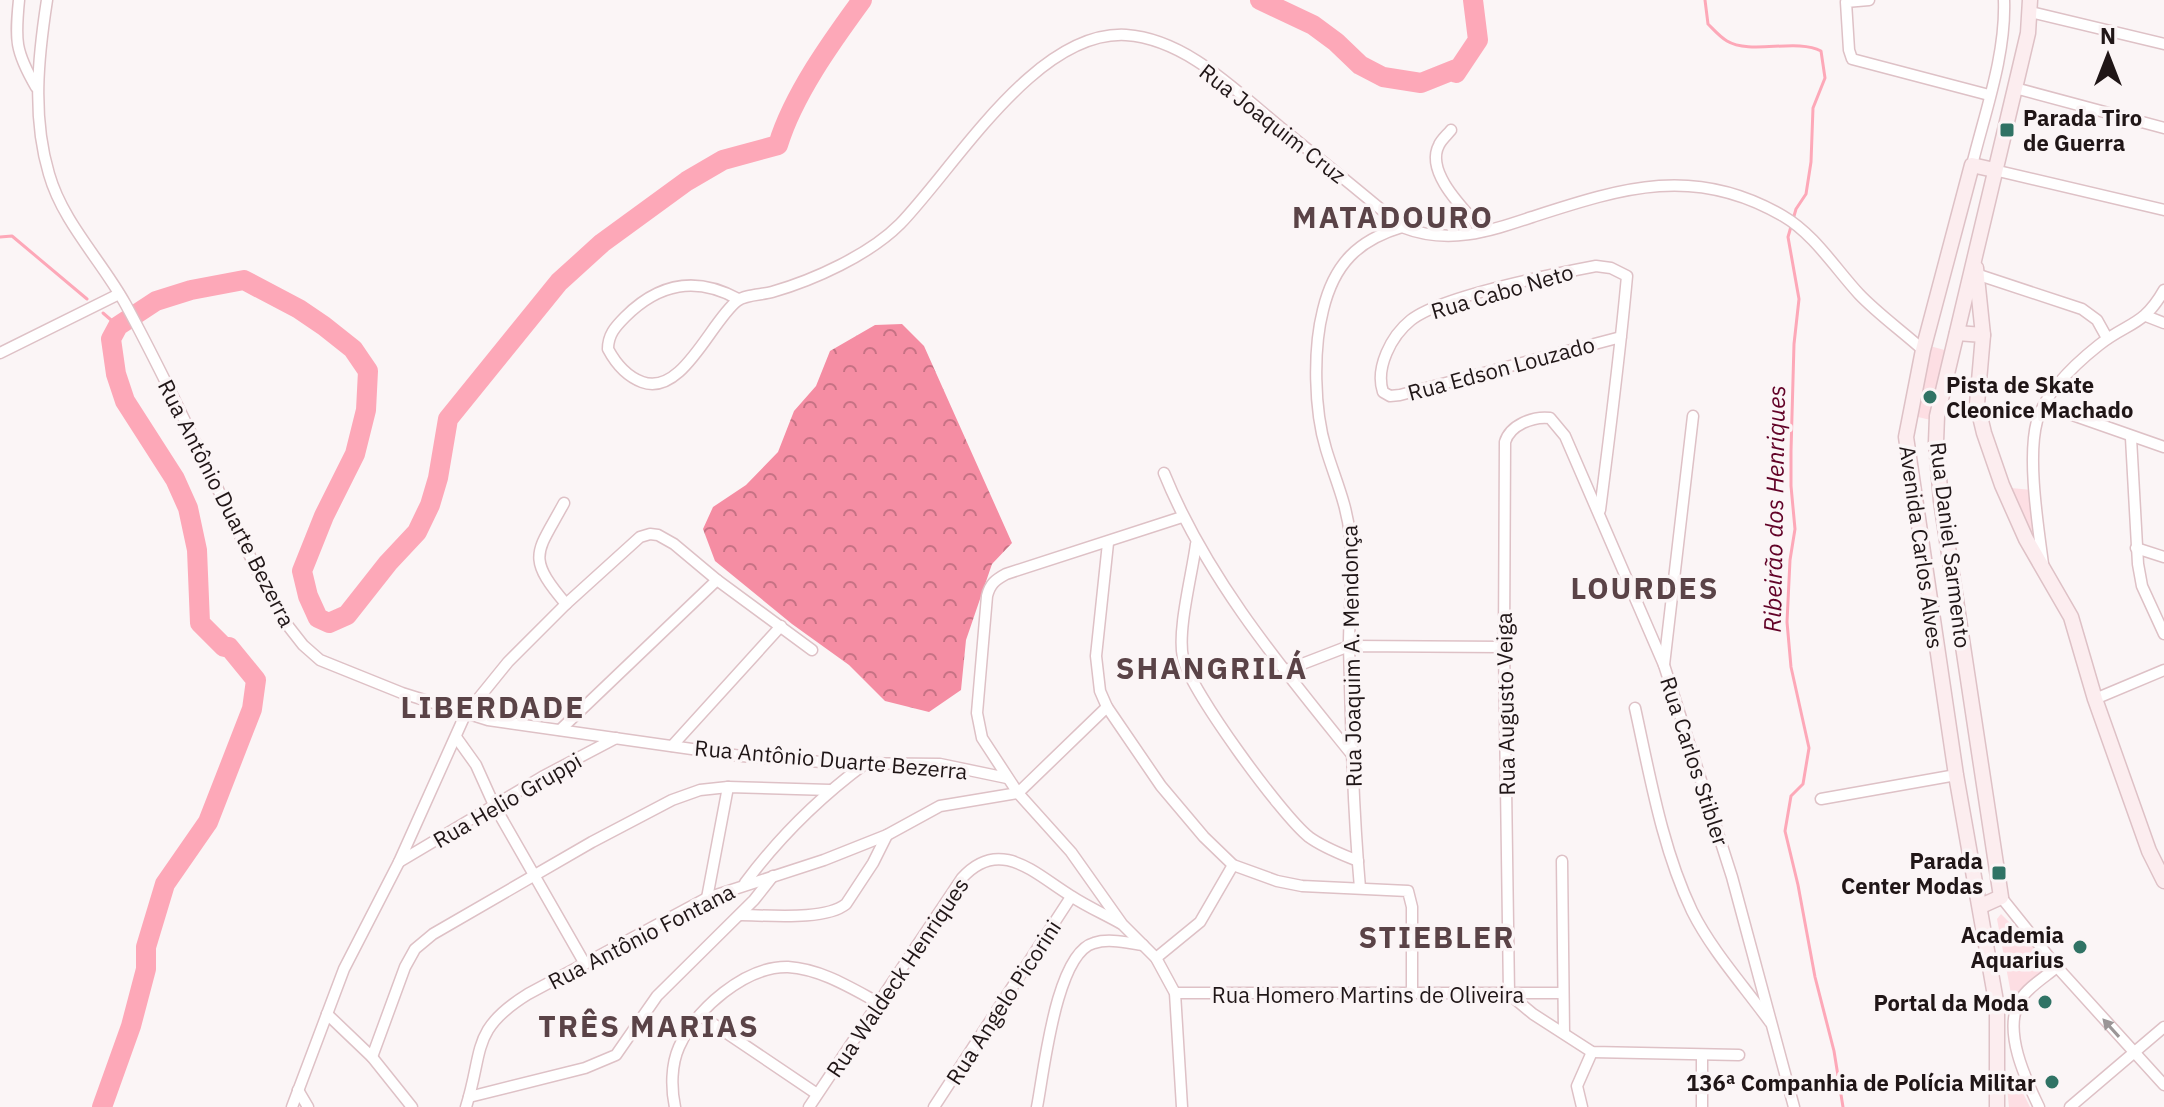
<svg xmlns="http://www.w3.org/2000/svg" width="2164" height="1107" font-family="'IBM Plex Sans',sans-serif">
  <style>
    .forest { fill: url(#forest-crowns) }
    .park { fill: #fddee3 }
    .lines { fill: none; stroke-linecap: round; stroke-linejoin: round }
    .stream { stroke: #fda8b8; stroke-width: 3 }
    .river { stroke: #fda8b8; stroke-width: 20 }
    .street-casing { stroke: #dec1c6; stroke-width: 13 }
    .secondary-casing { stroke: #dec1c6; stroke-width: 17 }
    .street { stroke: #fff; stroke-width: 10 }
    .secondary { stroke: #fcedef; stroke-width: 14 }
    .oneway { fill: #9b9697 }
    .poi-dot { fill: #307365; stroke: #fbf5f6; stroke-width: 3 }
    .labels { text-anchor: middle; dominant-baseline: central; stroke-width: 7; stroke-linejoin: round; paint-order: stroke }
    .poi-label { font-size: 22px; font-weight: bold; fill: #201617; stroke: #fbf5f6; text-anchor: end }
    .street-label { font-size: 22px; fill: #201617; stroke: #fbf5f6 }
    .water-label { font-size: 24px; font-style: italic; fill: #620227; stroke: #fbf5f6 }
    .district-label { font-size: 30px; font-weight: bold; letter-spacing: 2px; fill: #5a4347; stroke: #fbf5f6 }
  </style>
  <defs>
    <pattern id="forest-crowns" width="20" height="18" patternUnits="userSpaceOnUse" patternTransform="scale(2)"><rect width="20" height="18" fill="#f58da3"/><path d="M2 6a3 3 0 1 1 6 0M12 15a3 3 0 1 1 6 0" fill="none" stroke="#c67284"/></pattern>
  </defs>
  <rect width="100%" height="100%" fill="#fbf5f6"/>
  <path class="forest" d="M902,324L924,346L1012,543L992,564L966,640L961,690L929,712L885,701L849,665L792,624L715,561L703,529L713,507L746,485L778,452L794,411L816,386L830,351L875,325Z"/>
  <g class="park">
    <path d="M1930,346L1948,351L1935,421L1918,417L1922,377Z"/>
    <path d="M2011,488L2032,490L2036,537L2025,529Z"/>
    <path d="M2001,914L2054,967L2012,999L1997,919Z"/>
    <path d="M2014,1075L2030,1107H2009L2006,1077Z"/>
  </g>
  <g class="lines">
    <g class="stream">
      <path d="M1705,0L1708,24C1714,30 1720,37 1727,41C1750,55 1797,38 1821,51L1825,78L1813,108L1811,162L1806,194L1796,209L1788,237L1799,299L1794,344L1791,451V486L1795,529L1790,560L1787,622L1791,667L1809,748L1803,784L1791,796L1785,831L1798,885L1815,977L1834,1051L1843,1107"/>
      <path d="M0,237L12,236L87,299"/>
      <path d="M103,313L118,326"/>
    </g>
    <g class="river">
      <path d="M1260,0L1313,25L1336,42L1360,65L1383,77L1421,83L1456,69V73L1478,40L1473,0"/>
      <path d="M102,1107L131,1026L146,969V947L165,884L208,822L252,709L256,680L229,647H224L200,623L197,550L188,508L175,479L125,401L116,374L111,339L118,326L156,301L191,290L244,280L299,309L324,326L353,349L368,371L366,410L355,454L324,516L302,571L308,596L318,618L329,623L347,615L388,563L417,532L430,505L438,478L448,419L559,282L602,243L687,181L723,160L778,145C793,95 832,41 862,0"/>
    </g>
    <g class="street-casing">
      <g id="street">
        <path d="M19,0C15,40 15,51 36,87"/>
        <path d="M47,0C38,58 32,117 49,174C63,223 102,261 126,305C177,399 221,498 268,593L285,622L303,645L320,660L402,693L488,720L741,756L835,763L940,764L1007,778"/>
        <path d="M1869,0L1846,2L1849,50L1852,59L1989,95"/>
        <path d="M2031,12L2164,44"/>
        <path d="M2015,88L2164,128"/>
        <path d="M1451,130C1447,135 1441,140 1439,145C1424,173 1467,212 1483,231"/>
        <path d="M1972,165C1985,112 2006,55 2004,0"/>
        <path d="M1994,170L2164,210"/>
        <path d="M1976,274L2082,309L2097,320L2107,338"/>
        <path d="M738,299C696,276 659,283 625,317C615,327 608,335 608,349C616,364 626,376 642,382C682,397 711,321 737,301C746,294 762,295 772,292C814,280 869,255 900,224C956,166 1036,30 1126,35C1186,39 1236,91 1280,127C1321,160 1362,193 1402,227C1448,245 1487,232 1532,217C1622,188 1694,164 1783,216C1814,234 1835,268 1859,294C1878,314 1902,331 1923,350"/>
        <path d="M2146,316L2164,323"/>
        <path d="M0,353L119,294"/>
        <path d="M2044,405L2164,447"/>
        <path d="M1693,416L1664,665L1732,877L1794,1107"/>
        <path d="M2131,438L2138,564L2142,586L2164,634"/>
        <path d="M1164,473C1207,579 1282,668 1353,756"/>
        <path d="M564,503C537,553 525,556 566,604"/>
        <path d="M1600,510C1610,432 1620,354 1627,276L1611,268L1596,266C1554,274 1441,296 1411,320C1391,336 1375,368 1383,392L1390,396L1400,395L1621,337"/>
        <path d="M1182,517L1006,574C995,580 990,584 987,596L977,713L982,738L1018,793L1071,852L1122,924L1156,958L1175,993L1182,1107"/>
        <path d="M1108,543L1096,656L1100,691L1107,707L1161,786L1204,837L1233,865L1277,881L1302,886L1408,891L1412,907V994"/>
        <path d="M1196,544C1192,575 1177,630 1183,658C1190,690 1282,816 1309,837C1324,848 1341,854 1358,861"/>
        <path d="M2136,548L2164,557"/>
        <path d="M2043,564C2038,525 2027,458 2037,421C2046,391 2075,364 2099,345C2128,322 2143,327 2164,290"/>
        <path d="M1664,665L1565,436L1550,418C1533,416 1510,425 1505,442L1504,647L1509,994L1533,1014L1592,1052L1739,1055"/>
        <path d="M1284,671L1349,646L1504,647"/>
        <path d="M2095,699L2164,670"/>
        <path d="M1635,708C1650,776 1662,848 1692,911C1712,951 1744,986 1770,1022"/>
        <path d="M560,730L717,580"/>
        <path d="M456,737L476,765L494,805L585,964"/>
        <path d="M672,746L781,626"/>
        <path d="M1018,793L1107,707"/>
        <path d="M1821,799L1956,775"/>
        <path d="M1562,861L1564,1033"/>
        <path d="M399,862L542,777L616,738"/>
        <path d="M745,883C780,836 820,797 866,763"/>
        <path d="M1360,888C1353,808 1351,726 1349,645C1349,609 1354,572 1350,536C1347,504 1335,479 1326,449C1314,410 1313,349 1323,310C1334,264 1358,240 1402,227"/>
        <path d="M2001,897L2057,967L2164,1085"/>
        <path d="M707,898L728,787"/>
        <path d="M740,915C767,915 825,921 846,904L873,863L887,835"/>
        <path d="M1156,958L1200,922L1233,865"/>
        <path d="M1175,993H1562"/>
        <path d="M327,1014L372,1057L412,1107"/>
        <path d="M700,1015L817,1094"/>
        <path d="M372,1057L405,967L415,949L433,934L592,842L672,800L700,790L728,787L830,790"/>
        <path d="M298,1090L308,1107"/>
        <path d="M469,1097L585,1068L616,1055L657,996L754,900L773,876"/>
        <path d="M292,1107L344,969L399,862L465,715L508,662L566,604L640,537L650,534L658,535L674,544L717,580L812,650"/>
        <path d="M466,1107C484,1050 470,1030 528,994L707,898L824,860L887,835L940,806L1018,793"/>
        <path d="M675,1107C671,1088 671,1065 679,1047C696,1009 745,966 788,967C821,969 851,988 879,1003"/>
        <path d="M809,1107L962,878C1000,836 1035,874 1071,896C1086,906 1104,914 1120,923"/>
        <path d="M934,1107L1071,897"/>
        <path d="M1037,1107C1044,1071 1056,953 1094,943C1109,938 1128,943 1143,945"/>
        <path d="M1582,1107L1577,1086L1592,1052"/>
        <path d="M1702,1107V1055"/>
        <path d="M2039,1107C2026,1080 2002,1030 2020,1000C2028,987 2045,977 2057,967"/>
        <path d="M2070,1107L2164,1027"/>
      </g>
    </g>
    <g class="secondary-casing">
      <g id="secondary">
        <path d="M1994,170L1972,165L1923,350L1906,437L1956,775L1997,1007V1107"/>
        <path d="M1976,268L1983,335"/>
        <path d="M1957,333L1983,335L1977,404L1984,433L2002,485L2026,539L2071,617L2095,699L2149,851L2164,881"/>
        <path d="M1981,906L2001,897L1941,501L1936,442L1937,416L2015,88L2028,33L2030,0"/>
      </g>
    </g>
    <use href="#street" class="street"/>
    <use href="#secondary" class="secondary"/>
  </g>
  <defs><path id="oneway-solid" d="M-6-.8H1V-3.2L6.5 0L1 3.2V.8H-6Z" transform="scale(2)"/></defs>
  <use class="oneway" href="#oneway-solid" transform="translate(2111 1028) rotate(-132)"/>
  <g class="poi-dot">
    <rect x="1999" y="122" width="16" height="16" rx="4"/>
    <circle cx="1930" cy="397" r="8"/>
    <rect x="1991" y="865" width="16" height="16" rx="4"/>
    <circle cx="2080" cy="947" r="8"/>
    <circle cx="2045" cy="1002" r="8"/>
    <circle cx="2052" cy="1082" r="8"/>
  </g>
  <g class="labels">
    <g class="poi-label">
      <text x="2023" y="117" text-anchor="start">Parada Tiro<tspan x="2023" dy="25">de Guerra</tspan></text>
      <text x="1946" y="384" text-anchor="start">Pista de Skate<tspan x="1946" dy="25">Cleonice Machado</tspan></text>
      <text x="1983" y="860">Parada<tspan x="1983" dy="25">Center Modas</tspan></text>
      <text x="2064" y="934">Academia<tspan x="2064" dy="25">Aquarius</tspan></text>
      <text x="2029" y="1002">Portal da Moda</text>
      <text x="2036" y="1082">136ª Companhia de Polícia Militar</text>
    </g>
    <g class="street-label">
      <text transform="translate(1273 123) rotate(38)">Rua Joaquim Cruz</text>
      <text transform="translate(1502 291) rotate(-16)">Rua Cabo Neto</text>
      <text transform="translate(1501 368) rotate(-15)">Rua Edson Louzado</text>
      <text transform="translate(227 503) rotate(63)">Rua Antônio Duarte Bezerra</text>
      <text transform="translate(1951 545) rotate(83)">Rua Daniel Sarmento</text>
      <text transform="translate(1922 547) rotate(82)">Avenida Carlos Alves</text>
      <text transform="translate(1351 656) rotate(-91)">Rua Joaquim A. Mendonça</text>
      <text transform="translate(1505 704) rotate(-91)">Rua Augusto Veiga</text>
      <text transform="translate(831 759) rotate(5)">Rua Antônio Duarte Bezerra</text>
      <text transform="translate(1695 761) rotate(72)">Rua Carlos Stibler</text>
      <text transform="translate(507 800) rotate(-30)">Rua Helio Gruppi</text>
      <text transform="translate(641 936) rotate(-27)">Rua Antônio Fontana</text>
      <text transform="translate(897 977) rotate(-56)">Rua Waldeck Henriques</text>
      <text x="1368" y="994">Rua Homero Martins de Oliveira</text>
      <text transform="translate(1003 1002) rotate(-57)">Rua Angelo Picorini</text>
    </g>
    <g class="water-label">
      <text transform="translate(1774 509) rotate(-89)">Ribeirão dos Henriques</text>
    </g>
    <g class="district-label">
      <text x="1393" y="216">MATADOURO</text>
      <text x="1645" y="587">LOURDES</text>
      <text x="1212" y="667">SHANGRILÁ</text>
      <text x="493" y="706">LIBERDADE</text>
      <text x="1437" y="936">STIEBLER</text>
      <text x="649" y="1025">TRÊS MARIAS</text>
    </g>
  </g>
  <g transform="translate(2108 56)" stroke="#fbf5f6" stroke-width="6" paint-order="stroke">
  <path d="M0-6L14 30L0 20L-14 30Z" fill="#201617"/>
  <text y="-12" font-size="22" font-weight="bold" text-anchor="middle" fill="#201617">N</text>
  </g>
</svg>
